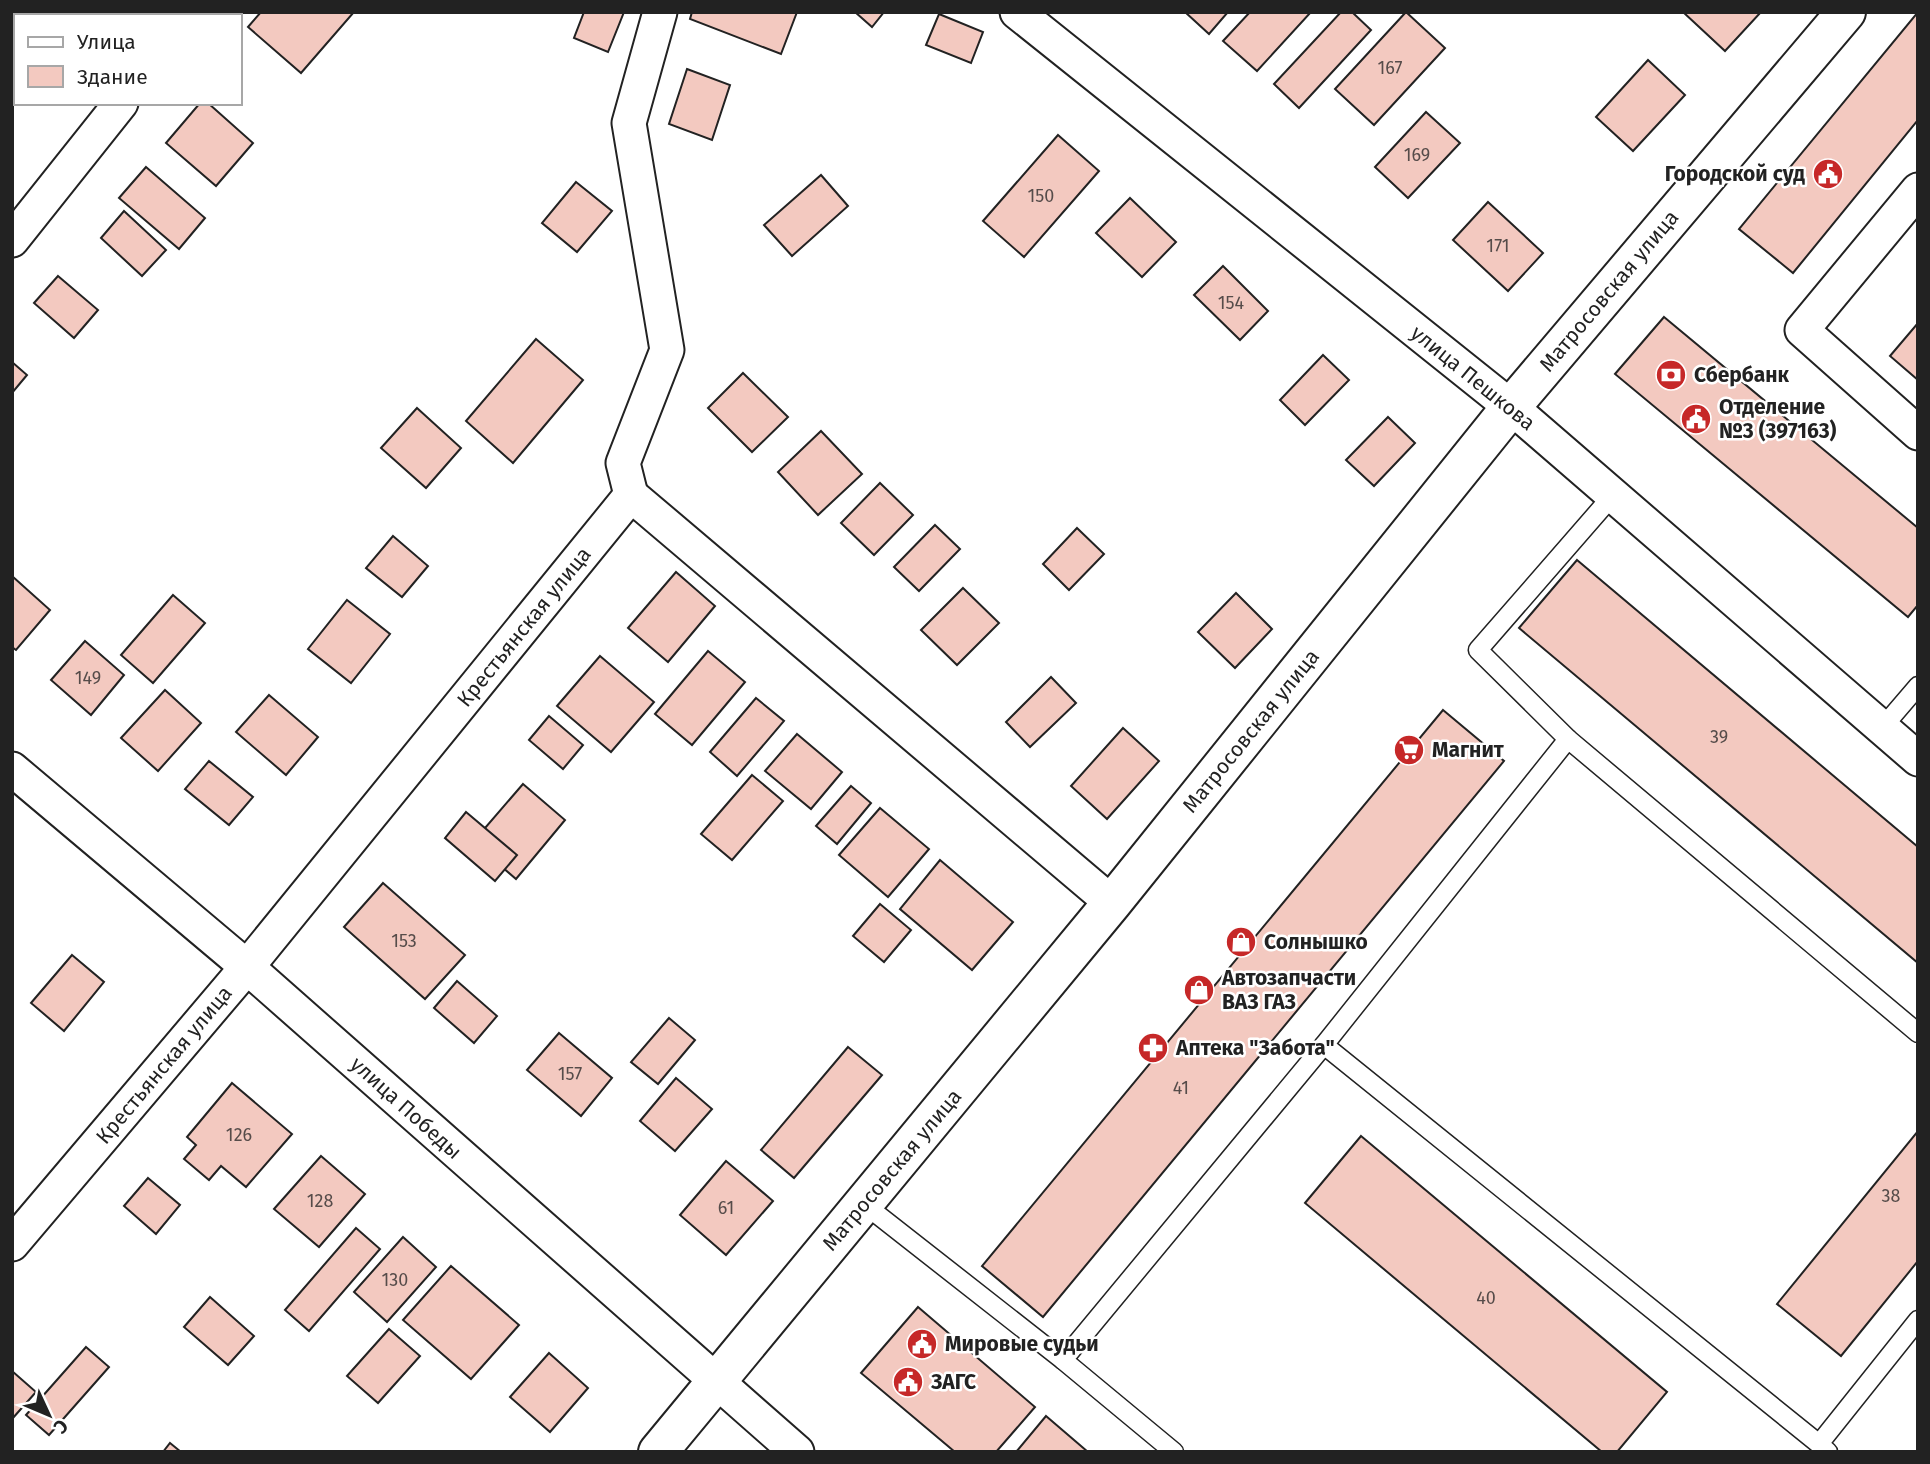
<svg xmlns="http://www.w3.org/2000/svg" width="1930" height="1464" font-family="'Fira Sans',sans-serif">
  <style>
    .building { fill: #f3c9c0; stroke: #222; stroke-width: 2 }
    .lines { fill: none; stroke-linecap: round; stroke-linejoin: round }
    .service-casing { stroke: #222; stroke-width: 21 }
    .minor-casing { stroke: #222; stroke-width: 37 }
    .trunk-casing { stroke: #222; stroke-width: 42 }
    .service { stroke: #fff; stroke-width: 18 }
    .minor { stroke: #fff; stroke-width: 33 }
    .trunk { stroke: #fff; stroke-width: 38 }
    .labels { text-anchor: middle; dominant-baseline: central; stroke-width: 5; stroke-linejoin: round; paint-order: stroke }
    .number-label { font-size: 18px; fill: #564c4a }
    .poi-label { font-size: 21px; font-weight: bold; fill: #222; stroke: #fff; text-anchor: start }
    .street-label { font-size: 21px; fill: #222; stroke: #fff }
  </style>
  <rect width="100%" height="100%" fill="#fff"/>
  <g class="building">
    <path d="M12,12H66L71,16H16V41L12,38Z"/>
    <path d="M261,12H354L301,73L248,27Z"/>
    <path d="M584,12H624L608,52L574,38Z"/>
    <path d="M692,12H797L781,54L690,19Z"/>
    <path d="M855,12H884L872,27Z"/>
    <path d="M1185,12H1228L1209,34Z"/>
    <path d="M1250,12H1311L1257,71L1223,41Z"/>
    <path d="M1341,12H1352L1371,30L1299,108L1274,84Z"/>
    <path d="M1406,12L1445,48L1374,125L1335,89Z"/>
    <path d="M1683,12H1761L1725,51Z"/>
    <path d="M1918,12V120L1793,273L1739,229Z"/>
    <path d="M939,14L983,32L971,63L926,45Z"/>
    <path d="M1648,60L1685,95L1633,151L1596,117Z"/>
    <path d="M687,69L730,85L712,140L669,124Z"/>
    <path d="M200,103H208L253,143L216,186L166,143Z"/>
    <path d="M1426,112L1460,143L1408,198L1375,167Z"/>
    <path d="M1058,135L1099,171L1024,257L983,221Z"/>
    <path d="M146,167L205,218L179,249L119,198Z"/>
    <path d="M821,175L848,206L792,256L764,225Z"/>
    <path d="M576,182L612,211L577,252L542,223Z"/>
    <path d="M1130,198L1176,242L1142,277L1096,233Z"/>
    <path d="M1488,202L1543,253L1508,291L1453,240Z"/>
    <path d="M124,211L166,250L142,276L101,238Z"/>
    <path d="M1223,266L1268,311L1240,340L1194,295Z"/>
    <path d="M58,276L98,310L74,338L34,303Z"/>
    <path d="M1664,317L1918,528V605L1908,617L1615,374Z"/>
    <path d="M1918,323V380L1890,356Z"/>
    <path d="M536,339L583,380L513,463L466,421Z"/>
    <path d="M1323,355L1349,380L1305,425L1280,400Z"/>
    <path d="M12,362L27,375L12,393Z"/>
    <path d="M743,373L788,417L752,452L708,408Z"/>
    <path d="M417,408L461,448L426,488L381,448Z"/>
    <path d="M1388,417L1415,443L1374,486L1346,460Z"/>
    <path d="M821,431L862,474L818,515L778,472Z"/>
    <path d="M880,483L913,515L874,555L841,523Z"/>
    <path d="M935,525L960,549L919,591L894,567Z"/>
    <path d="M1077,528L1104,554L1069,590L1043,564Z"/>
    <path d="M393,536L428,566L402,597L366,568Z"/>
    <path d="M1577,560L1918,847V963L1519,628Z"/>
    <path d="M676,572L715,606L668,662L628,628Z"/>
    <path d="M12,576L50,610L16,650L12,647Z"/>
    <path d="M963,588L999,623L957,665L921,630Z"/>
    <path d="M1236,593L1272,629L1235,668L1198,632Z"/>
    <path d="M173,595L205,623L153,683L121,655Z"/>
    <path d="M347,600L390,634L351,683L308,649Z"/>
    <path d="M85,641L124,675L91,715L51,680Z"/>
    <path d="M708,651L745,682L692,745L655,714Z"/>
    <path d="M600,656L654,702L611,752L557,706Z"/>
    <path d="M1051,677L1076,703L1030,747L1006,722Z"/>
    <path d="M165,690L201,723L158,771L121,738Z"/>
    <path d="M269,695L318,737L286,775L236,732Z"/>
    <path d="M756,698L784,721L737,776L710,752Z"/>
    <path d="M1443,710L1504,761L1043,1317L982,1266Z"/>
    <path d="M549,716L583,745L563,769L529,740Z"/>
    <path d="M1123,728L1159,761L1107,819L1071,786Z"/>
    <path d="M797,734L842,772L811,809L765,771Z"/>
    <path d="M209,761L253,797L229,825L185,789Z"/>
    <path d="M752,775L783,801L732,860L701,834Z"/>
    <path d="M523,784L565,820L516,879L473,842Z"/>
    <path d="M851,786L871,803L837,844L816,826Z"/>
    <path d="M880,808L929,849L888,897L839,855Z"/>
    <path d="M466,812L517,855L495,881L445,838Z"/>
    <path d="M940,860L1013,922L972,970L900,909Z"/>
    <path d="M383,883L465,955L425,999L344,927Z"/>
    <path d="M880,904L911,930L884,962L853,936Z"/>
    <path d="M72,955L104,982L64,1031L31,1003Z"/>
    <path d="M457,981L497,1016L474,1043L434,1008Z"/>
    <path d="M669,1018L695,1040L658,1084L631,1062Z"/>
    <path d="M559,1033L612,1078L581,1116L527,1070Z"/>
    <path d="M848,1047L882,1075L794,1178L761,1150Z"/>
    <path d="M676,1078L712,1109L675,1151L640,1121Z"/>
    <path d="M232,1083L292,1134L246,1187L221,1166L209,1180L184,1159L196,1145L187,1137Z"/>
    <path d="M1918,1131V1261L1841,1356L1777,1304Z"/>
    <path d="M1361,1136L1667,1392L1617,1452H1602L1305,1203Z"/>
    <path d="M321,1156L365,1194L319,1247L274,1209Z"/>
    <path d="M726,1161L773,1201L726,1255L680,1215Z"/>
    <path d="M148,1178L180,1205L156,1234L124,1206Z"/>
    <path d="M356,1228L380,1249L309,1331L285,1310Z"/>
    <path d="M403,1237L436,1267L387,1322L354,1292Z"/>
    <path d="M451,1266L519,1325L471,1379L403,1320Z"/>
    <path d="M210,1297L254,1336L228,1365L184,1327Z"/>
    <path d="M918,1307L1035,1407L996,1452H955L861,1373Z"/>
    <path d="M389,1329L420,1356L378,1403L347,1376Z"/>
    <path d="M86,1347L109,1367L49,1435L26,1415Z"/>
    <path d="M549,1353L588,1388L550,1432L510,1397Z"/>
    <path d="M12,1371L36,1392L12,1419Z"/>
    <path d="M1046,1416L1088,1452H1016Z"/>
    <path d="M170,1443L181,1452H163Z"/>
  </g>
  <g class="lines">
    <g class="service-casing">
      <g id="service">
        <path d="M1882,728L1918,686"/>
        <path d="M1568,739L1478,650L1613,495"/>
        <path d="M1324,1045L1819,1444"/>
        <path d="M864,1204L1063,1360"/>
        <path d="M1174,1452L1063,1360L1324,1045L1568,739L1918,1033"/>
        <path d="M1828,1452L1819,1444L1918,1320"/>
      </g>
    </g>
    <g class="minor-casing">
      <g id="minor">
        <path d="M1017,12L1511,407L1918,759"/>
        <path d="M191,16L194,12"/>
        <path d="M1918,190L1802,330L1918,433"/>
        <path d="M12,240L121,103"/>
        <path d="M631,495L623,463L667,350L629,123L660,12"/>
        <path d="M12,769L247,967L797,1452"/>
        <path d="M12,1244L247,967L631,495L1112,903"/>
      </g>
    </g>
    <g class="trunk-casing">
      <path id="trunk" d="M658,1452L1112,903L1511,407L1846,12"/>
    </g>
    <use href="#service" class="service"/>
    <use href="#minor" class="minor"/>
    <use href="#trunk" class="trunk"/>
  </g>
  <defs>
    <g id="civic-disc" transform="scale(1.575)"><circle r="9.5" fill="#c62828" stroke="#fff"/><path d="M-.6-6.5H3V-4.5H.6V-3L4-1V1h2V6H-6V1h2V-1L-.6-3ZM-1.2 2.5V6h2.4V2.5Z" fill="#fff"/></g>
    <g id="bank-disc" transform="scale(1.575)"><circle r="9.5" fill="#c62828" stroke="#fff"/><path d="M-6-4H6V4H-6ZM0-2.3a2.3 2.3 0 1 0 0 4.6a2.3 2.3 0 1 0 0-4.6Z" fill="#fff"/></g>
    <g id="supermarket-disc" transform="scale(1.575)"><circle r="9.5" fill="#c62828" stroke="#fff"/><path d="M-6-5.5h2.5l.6 2H6L4.5 2H-2.5L-4.4-4H-6ZM-1.5 3.2a1.3 1.3 0 1 0 .1 0ZM3 3.2a1.3 1.3 0 1 0 .1 0Z" fill="#fff"/></g>
    <g id="shop-disc" transform="scale(1.575)"><circle r="9.5" fill="#c62828" stroke="#fff"/><path d="M-5-2.5h2.3a2.7 3.5 0 0 1 5.4 0H5L5.5 6h-11ZM-1.5-2.5h3a1.5 2.3 0 0 0-3 0Z" fill="#fff"/></g>
    <g id="pharmacy-disc" transform="scale(1.575)"><circle r="9.5" fill="#c62828" stroke="#fff"/><path d="M-2-6h4v4h4v4h-4v4h-4v-4h-4v-4h4Z" fill="#fff"/></g>
  </defs>
  <g fill-rule="evenodd">
    <use href="#civic-disc" x="1828" y="174"/>
    <use href="#bank-disc" x="1671" y="375"/>
    <use href="#civic-disc" x="1696" y="419"/>
    <use href="#supermarket-disc" x="1409" y="750"/>
    <use href="#shop-disc" x="1241" y="942"/>
    <use href="#shop-disc" x="1199" y="990"/>
    <use href="#pharmacy-disc" x="1153" y="1048"/>
    <use href="#civic-disc" x="922" y="1344"/>
    <use href="#civic-disc" x="908" y="1382"/>
  </g>
  <g class="labels">
    <g class="number-label">
      <text x="1390" y="68">167</text>
      <text x="1417" y="155">169</text>
      <text x="1041" y="196">150</text>
      <text x="1498" y="246">171</text>
      <text x="1231" y="303">154</text>
      <text x="88" y="678">149</text>
      <text x="1719" y="737">39</text>
      <text x="404" y="941">153</text>
      <text x="570" y="1074">157</text>
      <text x="1181" y="1088">41</text>
      <text x="239" y="1135">126</text>
      <text x="1891" y="1196">38</text>
      <text x="320" y="1201">128</text>
      <text x="726" y="1208">61</text>
      <text x="395" y="1280">130</text>
      <text x="1486" y="1298">40</text>
    </g>
    <g class="poi-label">
      <text x="1805" y="174" text-anchor="end">Городской суд</text>
      <text x="1694" y="375">Сбербанк</text>
      <text x="1719" y="407">Отделение<tspan x="1719" dy="24">№3 (397163)</tspan></text>
      <text x="1432" y="750">Магнит</text>
      <text x="1264" y="942">Солнышко</text>
      <text x="1222" y="978">Автозапчасти<tspan x="1222" dy="24">ВАЗ ГАЗ</tspan></text>
      <text x="1176" y="1048">Аптека "Забота"</text>
      <text x="945" y="1344">Мировые судьи</text>
      <text x="931" y="1382">ЗАГС</text>
    </g>
    <g class="street-label">
      <text transform="translate(1609 291) rotate(-50)">Матросовская улица</text>
      <text transform="translate(1473 378) rotate(39)">улица Пешкова</text>
      <text transform="translate(524 627) rotate(-51)">Крестьянская улица</text>
      <text transform="translate(1251 731) rotate(-51)">Матросовская улица</text>
      <text transform="translate(164 1065) rotate(-50)">Крестьянская улица</text>
      <text transform="translate(406 1108) rotate(42)">улица Победы</text>
      <text transform="translate(892 1170) rotate(-50)">Матросовская улица</text>
    </g>
  </g>
  <rect width="1930" height="1464" fill="none" stroke="#222222" stroke-width="28"/>
  <rect x="14" y="14" width="228" height="91" fill="#ffffff" stroke="#a7a7a7" stroke-width="2"/>
  <rect x="28" y="37" width="35" height="10" fill="#ffffff" stroke="#a7a7a7" stroke-width="2"/>
  <text x="77" y="49" font-size="21" fill="#222222">Улица</text>
  <rect x="28" y="66" width="35" height="21" fill="#f3c9c0" stroke="#a7a7a7" stroke-width="2"/>
  <text x="77" y="84" font-size="21" fill="#222222">Здание</text>
  <g transform="translate(49 1415) rotate(134)" stroke="#ffffff" stroke-width="5" paint-order="stroke">
  <path d="M0-5L12 26L0 18L-12 26Z" fill="#222222"/>
  <text y="-10" font-size="19" font-weight="bold" text-anchor="middle" fill="#222222">С</text>
  </g>
</svg>
